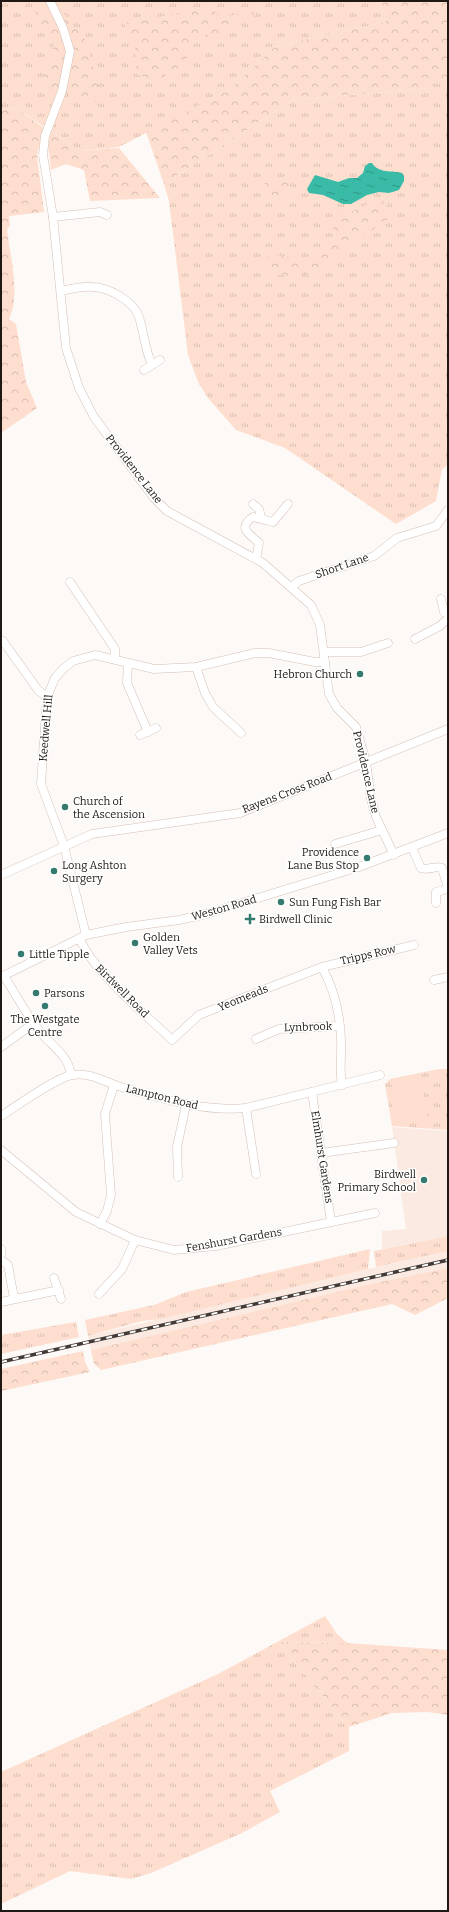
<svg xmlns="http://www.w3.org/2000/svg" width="449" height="1912" font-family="Bitter,serif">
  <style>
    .built { fill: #fbeae1 }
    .grass { fill: url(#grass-tufts) }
    .forest { fill: url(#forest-crowns) }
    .garden { fill: #fedece }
    .water { fill: url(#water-ripples) }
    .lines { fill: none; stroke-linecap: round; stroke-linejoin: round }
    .minor-casing { stroke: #d4c0b5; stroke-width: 9 }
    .minor { stroke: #fff; stroke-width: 8 }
    .rail-casing { stroke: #413a36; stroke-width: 3.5 }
    .rail { stroke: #fff; stroke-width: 2; stroke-dasharray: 6; stroke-linecap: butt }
    .poi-dot { fill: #357a6e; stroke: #fff; stroke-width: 1.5 }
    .labels { text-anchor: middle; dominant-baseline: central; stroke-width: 3; stroke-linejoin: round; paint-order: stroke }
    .street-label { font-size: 11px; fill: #1e1713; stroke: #fff }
    .poi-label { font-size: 11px; fill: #1e1713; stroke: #fff; text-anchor: start }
  </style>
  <defs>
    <pattern id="grass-tufts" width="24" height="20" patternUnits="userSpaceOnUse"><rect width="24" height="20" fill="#fedece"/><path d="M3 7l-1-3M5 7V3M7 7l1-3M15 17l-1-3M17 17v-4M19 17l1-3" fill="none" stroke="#d9beb0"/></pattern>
    <pattern id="forest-crowns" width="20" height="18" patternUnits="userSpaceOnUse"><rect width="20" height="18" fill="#fedece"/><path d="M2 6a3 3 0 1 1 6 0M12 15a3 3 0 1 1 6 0" fill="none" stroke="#d9beb0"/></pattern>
    <pattern id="water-ripples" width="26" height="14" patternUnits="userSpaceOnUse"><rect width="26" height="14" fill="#39bba7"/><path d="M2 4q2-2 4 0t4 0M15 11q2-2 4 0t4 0" fill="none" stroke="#2f9787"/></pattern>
  </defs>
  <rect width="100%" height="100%" fill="#fdf9f7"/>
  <g class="built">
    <path d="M392,1127L448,1131V1236L382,1249V1231L406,1229Z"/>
    <path d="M448,1251V1268L370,1284L91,1350L88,1336L368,1269Z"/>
  </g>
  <g class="grass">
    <path d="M1,1H381L386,22L276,46L229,90L119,147L81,151L20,111L1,107Z"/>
    <path d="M448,75V465L442,469L436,501L396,524L285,448L236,430L208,398L198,382L188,355L169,201L164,184L292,100L429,88Z"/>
    <path d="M439,1069H448V1130L392,1126L385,1084L390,1079Z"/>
    <path d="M448,1236V1251L376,1267L374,1251Z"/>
    <path d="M370,1249L368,1269L161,1319L142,1321L88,1336L85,1320L154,1305L186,1292Z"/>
    <path d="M76,1322L79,1337L1,1354V1335Z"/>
    <path d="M325,1616L337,1634L347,1643L278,1642L349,1727V1751L270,1791L280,1812L242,1833L151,1873L131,1879L70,1871L1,1904V1772L218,1674Z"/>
  </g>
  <g class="forest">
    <path d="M381,1H448V75L429,88L292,100L164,184L146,132L229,90L276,46L386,22Z"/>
    <path d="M43,7L60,30L57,10L60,9L86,41L103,104L51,91L43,80L53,50L54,39L41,28L35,10Z"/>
    <path d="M208,8L223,17L252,11L255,15L209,38L204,31L192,35C192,64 179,68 157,80L137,75L135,48L124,23Z"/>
    <path d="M1,107L20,111L44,128L37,155L44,212L9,216L10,226L7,229C10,257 21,294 9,319L16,324L26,382L37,408L1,433Z"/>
    <path d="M50,131L81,151L119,148L160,198L90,201L84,170L66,164L51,170L48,146Z"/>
    <path d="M280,177L289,183L290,190L288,198L282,201L263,197C257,184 269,180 280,177Z"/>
    <path d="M379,199L387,203L386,210L391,217C358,236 330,277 288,276C278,276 267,272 257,271L259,262L272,254C282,256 303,261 313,258C332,251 336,231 332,213L353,211Z"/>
    <path d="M448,1268V1298L415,1315L392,1304L101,1370L94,1364L91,1350L370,1284Z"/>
    <path d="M83,1351L85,1362L90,1372L1,1391V1369Z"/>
    <path d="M278,1642L347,1643L448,1650V1715L428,1712L392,1713L349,1727Z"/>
  </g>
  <path class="garden" d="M420,1077L428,1119L399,1125L391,1082Z"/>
  <path class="water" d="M369,163H372C379,174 392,170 402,173L404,176V181L399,190L389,193L379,192L367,195L351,204H343L323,195L309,193L307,189L315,175L338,182L349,178H357L363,173L365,166Z"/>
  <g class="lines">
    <g class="minor-casing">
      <g id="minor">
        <path d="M50,1L63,28L70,51L62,91L45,136L43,155L53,217L66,348L79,388L94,417L154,498L167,511L263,563L311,605L320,625L329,694L337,708L356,727L366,762L371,799L376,817L394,855"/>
        <path d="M53,217L100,212L107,215"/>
        <path d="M61,291C71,289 82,286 92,287C108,287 134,301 139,317C144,333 145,350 152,365"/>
        <path d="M144,370L160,360"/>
        <path d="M253,504L259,509L261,517"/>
        <path d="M256,559L259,543C251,535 236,528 253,517L273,522L288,504"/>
        <path d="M70,582L115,649V658"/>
        <path d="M291,587L299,581L374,556L397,538L436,526L448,510"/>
        <path d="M441,599L444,612"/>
        <path d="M415,639L440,626L448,618"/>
        <path d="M3,641L38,690L47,697"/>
        <path d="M324,652H361L388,643"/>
        <path d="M128,663L127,683L148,732"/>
        <path d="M196,667L205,693L213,707L241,733"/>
        <path d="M140,735L156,728"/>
        <path d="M335,844L382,830"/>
        <path d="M412,848L421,868C428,871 435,865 442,868L448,888"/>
        <path d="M1,875L92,834L240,813L448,729"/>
        <path d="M436,903V892L448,889"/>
        <path d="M86,935L64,846L41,784L47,697L55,678L64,668L73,661L95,655L154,669L196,667L255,653H269L315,662H325"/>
        <path d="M79,938C97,976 142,1011 172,1040L199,1015L322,967L414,945"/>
        <path d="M322,967C334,989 340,1014 341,1039C342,1055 339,1069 342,1085"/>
        <path d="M4,976C15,993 25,1012 37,1028C50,1046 68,1053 71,1075"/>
        <path d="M1,977L86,935L126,927L179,920L206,914L359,867L448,833"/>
        <path d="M434,980L448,977"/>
        <path d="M256,1039L279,1029L339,1026"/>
        <path d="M1,1047L34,1023"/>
        <path d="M312,1092L331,1222"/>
        <path d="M246,1108L256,1174"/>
        <path d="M1,1116C17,1106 55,1078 72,1075C89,1072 103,1081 118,1086C160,1098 202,1112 246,1108L380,1075"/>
        <path d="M1,1150L76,1212L135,1240L174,1250L216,1246L375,1213"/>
        <path d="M321,1153L394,1143"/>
        <path d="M178,1177L177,1147L186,1105"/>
        <path d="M100,1224L107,1211L111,1195L105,1114L114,1085"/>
        <path d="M1,1249V1254"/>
        <path d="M1,1260L8,1265L14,1298"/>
        <path d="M54,1278L61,1299"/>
        <path d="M99,1294L122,1269L135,1240"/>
        <path d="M1,1302L59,1290"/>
      </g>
    </g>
    <use href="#minor" class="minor"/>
    <g class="rail-casing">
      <path id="rail" d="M1,1362L448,1260"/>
    </g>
    <use href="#rail" class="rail"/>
  </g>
  <g class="poi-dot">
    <circle cx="360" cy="674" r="4"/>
    <circle cx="65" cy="807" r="4"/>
    <circle cx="367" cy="858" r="4"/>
    <circle cx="54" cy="871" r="4"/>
    <circle cx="281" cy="902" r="4"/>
    <path d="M248 913h4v4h4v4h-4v4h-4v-4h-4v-4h4z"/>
    <circle cx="135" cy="943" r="4"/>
    <circle cx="21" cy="954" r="4"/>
    <circle cx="36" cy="993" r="4"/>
    <circle cx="45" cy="1006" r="4"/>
    <circle cx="424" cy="1180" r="4"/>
  </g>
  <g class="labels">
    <g class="street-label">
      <text transform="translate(134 469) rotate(52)">Providence Lane</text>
      <text transform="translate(342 566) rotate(-19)">Short Lane</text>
      <text transform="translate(46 728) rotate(-85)">Keedwell Hill</text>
      <text transform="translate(366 772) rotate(77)">Providence Lane</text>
      <text transform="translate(287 793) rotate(-21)">Rayens Cross Road</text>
      <text transform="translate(224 908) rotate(-16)">Weston Road</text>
      <text transform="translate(368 955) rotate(-13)">Tripps Row</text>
      <text transform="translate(122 991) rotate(45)">Birdwell Road</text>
      <text transform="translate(243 998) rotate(-22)">Yeomeads</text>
      <text transform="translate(308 1027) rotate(-2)">Lynbrook</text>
      <text transform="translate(162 1097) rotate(14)">Lampton Road</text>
      <text transform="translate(322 1157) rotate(81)">Elmhurst Gardens</text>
      <text transform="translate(234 1240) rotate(-10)">Fenshurst Gardens</text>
    </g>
    <g class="poi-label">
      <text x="352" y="674" text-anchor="end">Hebron Church</text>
      <text x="73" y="801">Church of<tspan x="73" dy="13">the Ascension</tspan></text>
      <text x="359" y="852" text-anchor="end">Providence<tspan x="359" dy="13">Lane Bus Stop</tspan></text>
      <text x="62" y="865">Long Ashton<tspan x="62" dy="13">Surgery</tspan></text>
      <text x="289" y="902">Sun Fung Fish Bar</text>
      <text x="259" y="919">Birdwell Clinic</text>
      <text x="143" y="937">Golden<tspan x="143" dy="13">Valley Vets</tspan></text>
      <text x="29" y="954">Little Tipple</text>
      <text x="44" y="993">Parsons</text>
      <text x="45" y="1019" text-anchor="middle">The Westgate<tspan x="45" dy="13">Centre</tspan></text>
      <text x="416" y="1174" text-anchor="end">Birdwell<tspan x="416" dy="13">Primary School</tspan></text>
    </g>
  </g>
  <rect width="449" height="1912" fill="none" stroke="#1e1713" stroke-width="4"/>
</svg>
